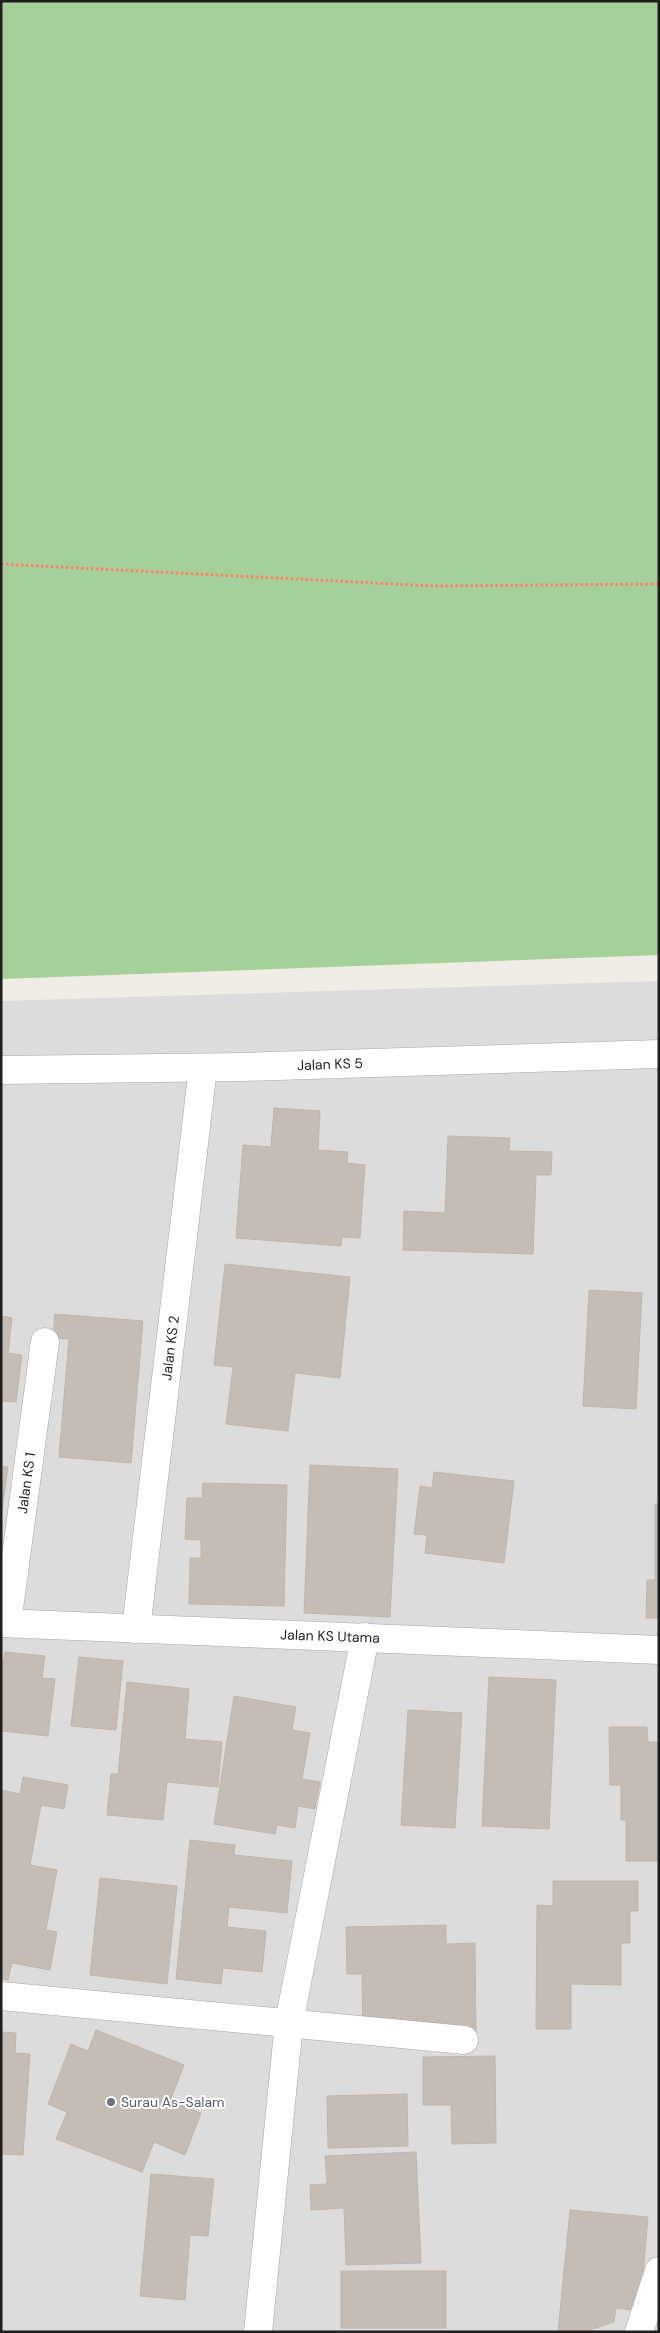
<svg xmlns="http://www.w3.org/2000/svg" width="660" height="2333" font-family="'DM Sans',sans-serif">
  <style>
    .residential { fill: #dddcdc }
    .forest { fill: #a6d099 }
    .building { fill: #c5bcb5; stroke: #c2b5a7 }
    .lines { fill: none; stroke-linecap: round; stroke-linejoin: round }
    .street-casing { stroke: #a6a6a6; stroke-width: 29 }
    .path { stroke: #fd826a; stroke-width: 3; stroke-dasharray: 2.5 2.5; stroke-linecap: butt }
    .street { stroke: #fff; stroke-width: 28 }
    .worship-dot { fill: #6b7280; stroke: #fff; stroke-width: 2 }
    .labels { text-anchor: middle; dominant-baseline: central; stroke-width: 4; stroke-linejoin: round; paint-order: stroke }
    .street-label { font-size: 14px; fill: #1f1f1f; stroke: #fff }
    .worship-label { font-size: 14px; fill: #5b616d; stroke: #fff; text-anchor: start }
  </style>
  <rect width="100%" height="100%" fill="#f0ede6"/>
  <path class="residential" d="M659,981V2332H1V1001Z"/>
  <path class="forest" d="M1,1H659V955L1,979Z"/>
  <g class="building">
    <path d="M274,1108L320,1111L318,1150L348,1152L347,1163L365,1165L360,1238L342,1237L341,1246L236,1238L243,1145L271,1147Z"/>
    <path d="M448,1136L510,1138L509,1151L552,1152L551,1175H536L533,1254L403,1250L404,1211L445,1213Z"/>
    <path d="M225,1264L350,1277L340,1378L295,1373L288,1431L226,1424L233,1367L214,1365Z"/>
    <path d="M589,1290L642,1293L636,1409L583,1406Z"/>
    <path d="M55,1314L143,1321L131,1463L59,1457L69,1339L53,1338Z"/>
    <path d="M1,1316L12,1318L8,1353L22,1355L16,1402L2,1401L1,1407Z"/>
    <path d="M310,1465L398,1469L390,1617L304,1613Z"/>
    <path d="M1,1466L8,1467L1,1517Z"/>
    <path d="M434,1472L514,1481L504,1563L425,1553L427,1535L414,1534L420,1486L432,1488Z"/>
    <path d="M203,1483L287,1485L284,1606L189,1604L190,1558H201V1540L185,1539L187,1498H202Z"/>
    <path d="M655,1504H659V1618H646L647,1580H655Z"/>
    <path d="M5,1652L45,1656L42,1678L55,1679L48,1736L1,1731V1673Z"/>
    <path d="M79,1657L123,1661L116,1730L71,1726Z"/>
    <path d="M489,1677L556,1680L549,1829L482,1826Z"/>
    <path d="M127,1682L189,1689L185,1739L222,1742L218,1787L167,1782L163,1820L107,1815L111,1774H118Z"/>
    <path d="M234,1696L296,1707L292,1730L310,1733L302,1779L320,1782L315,1809L298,1806L295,1828L277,1825L275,1834L214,1824Z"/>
    <path d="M408,1710L462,1713L455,1828L401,1825Z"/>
    <path d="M609,1727H647L648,1742H659V1861H626V1820H621V1785H610Z"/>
    <path d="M23,1777L68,1785L64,1809L41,1805L30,1865L57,1870L46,1930L57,1932L50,1970L12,1963L8,1980L1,1979V1790L20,1794Z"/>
    <path d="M190,1840L235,1845L234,1855L292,1861L287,1913L229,1907L227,1927L266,1931L262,1972L223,1968L221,1984L176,1979Z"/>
    <path d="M100,1878L177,1886L167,1984L90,1975Z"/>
    <path d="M553,1881H638V1911H630V1943H621V1985L571,1984V2029H536L537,1905L553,1906Z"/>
    <path d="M446,1925V1944L475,1943L476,2035L363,2036L362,1974H347L346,1927Z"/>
    <path d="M96,2030L184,2065L170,2101L201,2113L185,2155L154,2142L142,2172L56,2139L67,2112L48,2104L71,2044L88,2051Z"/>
    <path d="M1,2032L16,2033L15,2053L30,2054L23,2155L1,2154Z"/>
    <path d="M495,2056L496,2143L452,2144L451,2105H423V2057Z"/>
    <path d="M407,2094L408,2146L328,2148L327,2096Z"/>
    <path d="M416,2152L421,2263L346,2265L344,2208L311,2210L310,2185L327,2184L325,2156Z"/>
    <path d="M151,2174L214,2179L208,2236L190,2235L185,2300L140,2296Z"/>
    <path d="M570,2210L648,2217L640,2311L616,2308L614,2322L583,2332H558Z"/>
    <rect x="341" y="2271" width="105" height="57"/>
  </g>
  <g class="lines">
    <g class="street-casing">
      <g id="street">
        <path d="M1,1070L242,1067L659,1054"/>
        <path d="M1,1623L659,1650"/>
        <path d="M7,1623L45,1342"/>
        <path d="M136,1629L203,1068"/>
        <path d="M1,1996L464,2040"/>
        <path d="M258,2332L289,2023L365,1637"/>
        <path d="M639,2332L659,2271"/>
      </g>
    </g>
    <path class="path" d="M1,564L434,586L659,584"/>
    <use href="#street" class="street"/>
  </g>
  <circle class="worship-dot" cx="111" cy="2102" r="5"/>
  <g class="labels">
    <g class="street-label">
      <text transform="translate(330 1064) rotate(-2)">Jalan KS 5</text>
      <text transform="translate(170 1348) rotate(-83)">Jalan KS 2</text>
      <text transform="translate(26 1483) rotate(-82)">Jalan KS 1</text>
      <text transform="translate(330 1636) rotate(2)">Jalan KS Utama</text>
    </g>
    <g class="worship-label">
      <text x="121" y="2102">Surau As-Salam</text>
    </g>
  </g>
  <rect width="660" height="2333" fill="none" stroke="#1f1f1f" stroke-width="5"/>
</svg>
